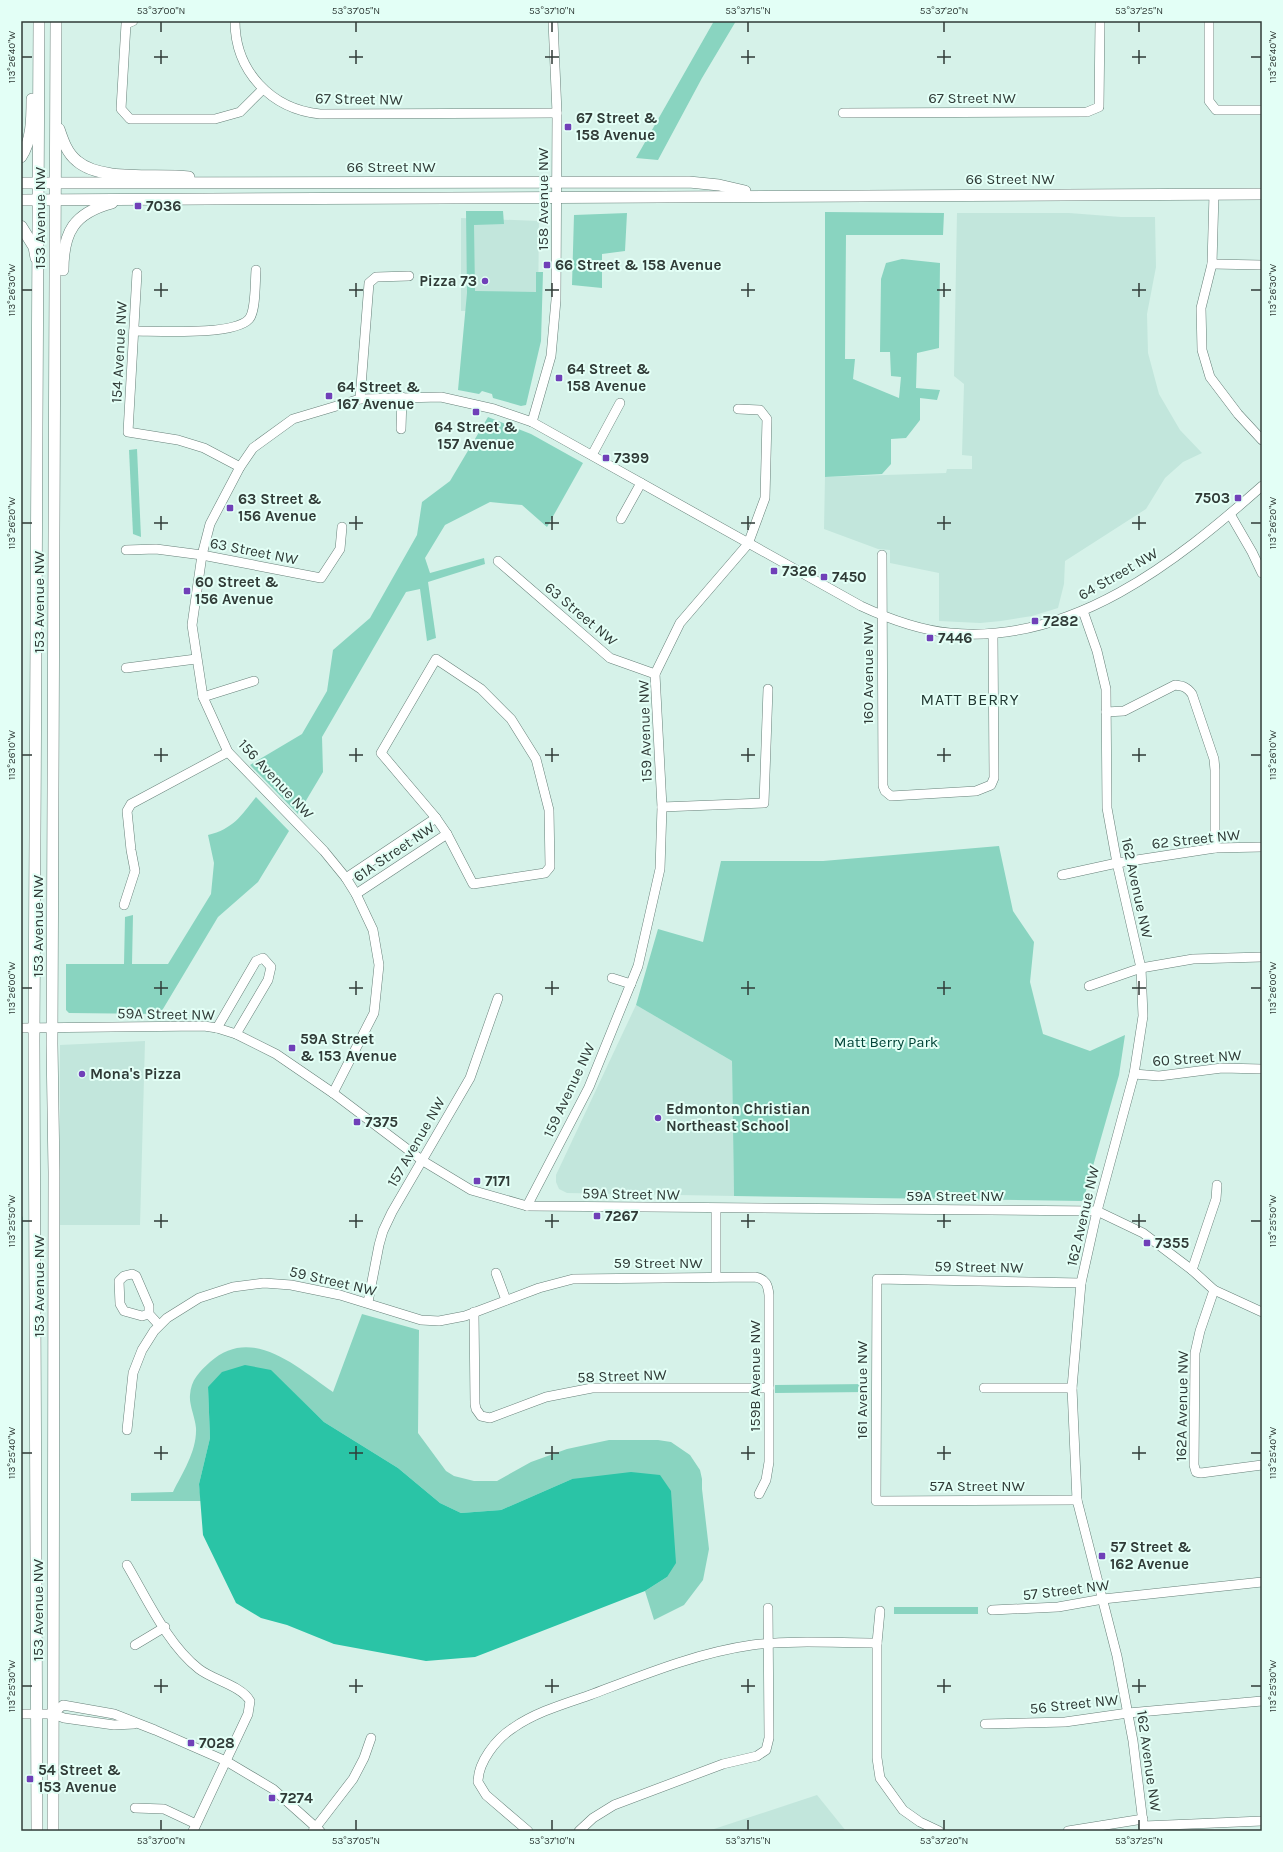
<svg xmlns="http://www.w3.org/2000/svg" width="1283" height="1852" font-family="Karla,sans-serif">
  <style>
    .built { fill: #c2e6dc }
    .green { fill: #89d4c0 }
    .water { fill: #2ac4a6 }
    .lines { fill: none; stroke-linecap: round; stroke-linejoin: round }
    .minor-casing { stroke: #678079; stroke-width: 10 }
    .major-casing { stroke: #678079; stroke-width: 12 }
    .minor { stroke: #fff; stroke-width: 9 }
    .major { stroke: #fff; stroke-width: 11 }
    .ticks { fill: none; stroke: #303b37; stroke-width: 1.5 }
    .poi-dot { fill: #7040b8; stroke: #e3fff6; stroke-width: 1.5 }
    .labels { text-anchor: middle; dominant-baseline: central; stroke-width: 4; stroke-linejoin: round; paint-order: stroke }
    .street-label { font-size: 15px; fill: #303b37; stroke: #e3fff6 }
    .poi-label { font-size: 15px; font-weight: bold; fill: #303b37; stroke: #e3fff6; text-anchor: start }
    .park-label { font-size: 15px; fill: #004337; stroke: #e3fff6 }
    .neighbourhood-label { font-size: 16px; letter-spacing: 1px; fill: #213832; stroke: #e3fff6 }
    .neatline { fill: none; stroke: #303b37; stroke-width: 1.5 }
    .ticks-label { font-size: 10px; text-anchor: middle; fill: #303b37 }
  </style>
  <rect width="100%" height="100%" fill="#d6f2e9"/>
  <g class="built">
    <path d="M957,213H1069L1121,217H1155L1156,267L1147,314L1148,353L1159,394L1180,430L1202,453L1183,462L1165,478L1146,509L1065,561L1064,584L1058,608L1032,616L1001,621L980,623L939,621V573L890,563V550L878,549L824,529L825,477L946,473L947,469H972V456L962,455L964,384L954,376Z"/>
    <path d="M461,218L539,221L538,310L461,311Z"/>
    <path d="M636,1005L732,1061L734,1196L567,1193L559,1189L556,1182V1175Z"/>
    <path d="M145,1041L140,1225H60V1045Z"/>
    <path d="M817,1795L846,1831H708Z"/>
  </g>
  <g class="green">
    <path d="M714,21H736L702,78L658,160L636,158Z"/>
    <path d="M466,211H503L504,224L474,225L475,291L536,292V272H543L541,341L526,405L521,406L493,398L492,394L482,391L479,394L458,390L467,293Z"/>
    <path d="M825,212L944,213L943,235H846L845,359H855L853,379L899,398L901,377L891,376L890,352H880L881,279L886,263L902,259L940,263L939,348L917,353L916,388L940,390L937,400L920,398V420L906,438L891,439V464L882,474L825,477Z"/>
    <path d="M627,213L625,251L602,254V288L572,285L574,215Z"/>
    <path d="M488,417L531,434L583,463L547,527L522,505L490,502L445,525L425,558L430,573L484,558L485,564L428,582L436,638L427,641L420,589L406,592L322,737L323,772L298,814L250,765L302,734L327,691L333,650L370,618L417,535L422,502L450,481Z"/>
    <path d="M137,449L141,537L133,534L129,450Z"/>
    <path d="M256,797L289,831L258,882L218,917L160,1014L69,1013L66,1010V964H124L125,917L133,915L132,964H168L211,894L214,863L208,835C233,829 241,816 256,797Z"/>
    <path d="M999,846L1013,911L1034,942L1030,982L1043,1034L1090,1051L1125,1035L1119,1075L1083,1201L734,1196L732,1061L636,1005L658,929L703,942L721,861H823Z"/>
    <path d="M23,1216L21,1328V1219Z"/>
    <path d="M362,1314L419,1330L418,1433L446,1471L454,1476L474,1481H497L531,1462L567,1449L609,1440H658L671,1442L690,1455L700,1470L702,1479V1489L709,1549L703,1580L684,1605L654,1620L645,1591L667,1577L572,1479L501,1510L461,1513L440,1503L398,1468L324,1422L271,1371L208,1387L210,1438L199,1484L201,1501H131V1493L173,1492C183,1472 197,1451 196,1428C195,1417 189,1405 190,1395C191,1380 199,1372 210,1362C252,1324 298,1368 333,1392Z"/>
    <path d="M868,1384V1392L775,1393V1385Z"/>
    <rect x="894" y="1607" width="84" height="7"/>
  </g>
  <path class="water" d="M245,1365L271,1370L324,1422L398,1468L440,1503L461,1513L501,1510L572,1479L631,1472L660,1475L671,1491L676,1563L667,1577L645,1591L475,1657L426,1661L334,1644L287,1625L261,1618L236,1603L203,1535L199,1484L210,1438L208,1387L222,1372Z"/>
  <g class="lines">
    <g class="minor-casing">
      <g id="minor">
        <path d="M133,21L126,24L121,109L130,119H215L240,112L263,89"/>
        <path d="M235,21C235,71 271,109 320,114L557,113"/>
        <path d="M1209,21V101L1216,110H1262"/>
        <path d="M843,113L1087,112L1099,107L1100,21"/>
        <path d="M1214,194L1212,264L1201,308L1202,350L1210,377L1238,414L1262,440"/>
        <path d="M1212,264L1262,265"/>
        <path d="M137,273L128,432L178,440L204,448L240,467"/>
        <path d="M134,331C157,331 234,336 249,319C256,311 255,282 256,270"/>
        <path d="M360,399L369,283L376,277L409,276"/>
        <path d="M532,422L551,356L556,300L557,113L553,21"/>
        <path d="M401,429L402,397"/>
        <path d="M592,455L620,403"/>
        <path d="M1230,514L1252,552L1262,573"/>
        <path d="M621,519L641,483"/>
        <path d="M126,550L156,549L202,555L321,578L340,549L342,527"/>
        <path d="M882,555L883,786L885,791L891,796L976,791L991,785L994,778L993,634"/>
        <path d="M498,561L610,658L655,674"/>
        <path d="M1083,611L1097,651L1106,689L1107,808L1117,863L1141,968L1143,1016L1134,1074L1097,1211L1081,1283L1072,1388L1077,1500L1117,1656L1133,1741L1144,1831"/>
        <path d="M436,659L481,689L511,719L536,759L549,810L550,867L545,873L473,884L447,834L436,818L381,753Z"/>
        <path d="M126,668L196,659"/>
        <path d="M203,697L254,681"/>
        <path d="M1106,712L1124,711L1175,685C1183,686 1187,687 1192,694L1214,759L1215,770V848"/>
        <path d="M662,807L764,803L768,689"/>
        <path d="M1062,875L1117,863L1215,848L1262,847"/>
        <path d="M346,878L436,818"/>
        <path d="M356,894L447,834"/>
        <path d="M124,905L135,871L131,850L127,811L131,804L228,752"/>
        <path d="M612,978L631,984"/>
        <path d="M1089,986L1141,968L1193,959L1262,957"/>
        <path d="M21,1028L204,1026L217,1028L236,1034L276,1054L333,1093L423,1161L471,1190L527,1206L1097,1211L1143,1233L1192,1270L1214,1290L1262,1312"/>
        <path d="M217,1028L256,961L263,958L271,967L268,980L236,1034"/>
        <path d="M1134,1074L1159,1076L1222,1068L1262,1069"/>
        <path d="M333,1093L374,1013L379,965L373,930L356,894L346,878L324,851L228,752L203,697L192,625L202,555L210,524L240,467L253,448L293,419L360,399L441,397L494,409L532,422L861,606C889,619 919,630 950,633C1072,645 1176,562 1262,486"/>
        <path d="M527,1206L589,1087L638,966L660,869L662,807L655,674L680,623L748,544L765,498L767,419L760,410L738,409"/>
        <path d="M1192,1270L1216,1199L1217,1185"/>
        <path d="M496,1273L506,1300"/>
        <path d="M716,1277V1209"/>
        <path d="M1214,1290L1200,1331L1195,1353L1194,1465L1196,1472L1201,1473L1262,1465"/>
        <path d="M368,1302L379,1245L383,1231L392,1212L470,1078L498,998"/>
        <path d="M474,1312L475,1404L476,1409L481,1416L490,1418L546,1397L592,1388H769"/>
        <path d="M149,1314L142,1316L124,1311L120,1304L119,1281L124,1276L132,1274L136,1276L149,1306V1314L159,1325"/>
        <path d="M984,1388H1072"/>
        <path d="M127,1430L133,1373L142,1350L154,1331L167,1318L199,1298L233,1287L264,1283L291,1285L340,1295L421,1320L439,1321L465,1316L539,1288L573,1279L755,1277C766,1279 768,1285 769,1295V1462L766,1480L759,1494"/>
        <path d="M1077,1500L876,1501L877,1279L1081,1283"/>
        <path d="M127,1565C147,1599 168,1645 199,1669C213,1680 242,1686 250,1701L248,1714L193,1831"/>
        <path d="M992,1610L1058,1607L1103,1599L1262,1582"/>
        <path d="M877,1643L880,1611"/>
        <path d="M135,1645L165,1627"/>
        <path d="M21,1714H53L64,1718L114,1725L134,1724"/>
        <path d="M53,1714L63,1705L114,1714L155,1730L226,1761L273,1789L320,1831"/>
        <path d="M985,1724L1065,1722L1128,1713L1262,1701"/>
        <path d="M135,1808L164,1809L196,1824"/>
        <path d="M1144,1826L1262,1821"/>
        <path d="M313,1831L353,1779L364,1758L371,1738"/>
        <path d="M528,1831L486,1795L478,1782C478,1762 496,1739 513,1728C536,1712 564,1704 590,1695C643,1675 696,1653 752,1645C793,1640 836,1643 877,1643V1758L880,1778L903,1810L920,1822L939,1831"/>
        <path d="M579,1831L593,1818L614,1805L723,1764L757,1756L766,1750L769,1738L768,1608"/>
        <path d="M1068,1831L1143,1819"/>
      </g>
    </g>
    <g class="major-casing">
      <g id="major">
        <path d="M59,129C63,141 67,153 77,161C101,182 158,173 189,177"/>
        <path d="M21,157C32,140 32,119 32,99"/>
        <path d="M21,183L689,182L719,185L745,191"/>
        <path d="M21,200L1262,194"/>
        <path d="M21,226L34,247L36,258"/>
        <path d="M63,270C63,232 74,213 112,203"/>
        <path d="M37,1831L34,1041L39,21"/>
        <path d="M53,1831L54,1172L52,1044L56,21"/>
      </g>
    </g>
    <use href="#minor" class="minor"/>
    <use href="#major" class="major"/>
  </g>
  <path class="ticks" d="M161,22V32M356,22V32M552,22V32M748,22V32M944,22V32M1139,22V32M161,50V64M356,50V64M552,50V64M748,50V64M944,50V64M1139,50V64M22,57H32M154,57H168M349,57H363M545,57H559M741,57H755M937,57H951M1132,57H1146M1251,57H1261M161,283V297M356,283V297M552,283V297M748,283V297M944,283V297M1139,283V297M22,290H32M154,290H168M349,290H363M545,290H559M741,290H755M937,290H951M1132,290H1146M1251,290H1261M161,516V530M356,516V530M552,516V530M748,516V530M944,516V530M1139,516V530M22,523H32M154,523H168M349,523H363M545,523H559M741,523H755M937,523H951M1132,523H1146M1251,523H1261M161,748V762M356,748V762M552,748V762M748,748V762M944,748V762M1139,748V762M22,755H32M154,755H168M349,755H363M545,755H559M741,755H755M937,755H951M1132,755H1146M1251,755H1261M161,981V995M356,981V995M552,981V995M748,981V995M944,981V995M1139,981V995M22,988H32M154,988H168M349,988H363M545,988H559M741,988H755M937,988H951M1132,988H1146M1251,988H1261M161,1214V1228M356,1214V1228M552,1214V1228M748,1214V1228M944,1214V1228M1139,1214V1228M22,1221H32M154,1221H168M349,1221H363M545,1221H559M741,1221H755M937,1221H951M1132,1221H1146M1251,1221H1261M161,1446V1460M356,1446V1460M552,1446V1460M748,1446V1460M944,1446V1460M1139,1446V1460M22,1453H32M154,1453H168M349,1453H363M545,1453H559M741,1453H755M937,1453H951M1132,1453H1146M1251,1453H1261M161,1679V1693M356,1679V1693M552,1679V1693M748,1679V1693M944,1679V1693M1139,1679V1693M22,1686H32M154,1686H168M349,1686H363M545,1686H559M741,1686H755M937,1686H951M1132,1686H1146M1251,1686H1261M161,1820V1830M356,1820V1830M552,1820V1830M748,1820V1830M944,1820V1830M1139,1820V1830"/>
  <g class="poi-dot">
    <rect x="564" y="123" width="8" height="8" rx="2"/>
    <rect x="134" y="202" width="8" height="8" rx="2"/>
    <rect x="543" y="261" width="8" height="8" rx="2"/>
    <circle cx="485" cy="281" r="4"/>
    <rect x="555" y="374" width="8" height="8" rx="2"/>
    <rect x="325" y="392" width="8" height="8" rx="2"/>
    <rect x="472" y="408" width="8" height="8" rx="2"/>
    <rect x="602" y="454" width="8" height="8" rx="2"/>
    <rect x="1234" y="494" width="8" height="8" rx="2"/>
    <rect x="226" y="504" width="8" height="8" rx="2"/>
    <rect x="770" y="567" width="8" height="8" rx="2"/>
    <rect x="820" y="573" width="8" height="8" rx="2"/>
    <rect x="183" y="587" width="8" height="8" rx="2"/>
    <rect x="1031" y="617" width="8" height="8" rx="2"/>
    <rect x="926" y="634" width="8" height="8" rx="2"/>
    <rect x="288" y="1044" width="8" height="8" rx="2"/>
    <circle cx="82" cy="1074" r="4"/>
    <circle cx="658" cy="1118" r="4"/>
    <rect x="353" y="1118" width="8" height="8" rx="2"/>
    <rect x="473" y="1177" width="8" height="8" rx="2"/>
    <rect x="593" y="1212" width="8" height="8" rx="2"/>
    <rect x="1143" y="1239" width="8" height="8" rx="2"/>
    <rect x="1098" y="1552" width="8" height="8" rx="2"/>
    <rect x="187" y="1739" width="8" height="8" rx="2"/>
    <rect x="26" y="1775" width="8" height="8" rx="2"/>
    <rect x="268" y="1794" width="8" height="8" rx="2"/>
  </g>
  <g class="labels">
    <g class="street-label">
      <text x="972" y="98">67 Street NW</text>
      <text transform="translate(359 99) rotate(1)">67 Street NW</text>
      <text x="391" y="167">66 Street NW</text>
      <text x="1010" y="179">66 Street NW</text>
      <text transform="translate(543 199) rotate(-90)">158 Avenue NW</text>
      <text transform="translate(40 218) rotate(-90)">153 Avenue NW</text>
      <text transform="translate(119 352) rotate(-87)">154 Avenue NW</text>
      <text transform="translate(254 551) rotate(11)">63 Street NW</text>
      <text transform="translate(1118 574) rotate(-30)">64 Street NW</text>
      <text transform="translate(39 602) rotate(-90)">153 Avenue NW</text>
      <text transform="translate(581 614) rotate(40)">63 Street NW</text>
      <text transform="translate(868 673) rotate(-90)">160 Avenue NW</text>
      <text transform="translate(645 731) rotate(-92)">159 Avenue NW</text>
      <text transform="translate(276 779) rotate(47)">156 Avenue NW</text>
      <text transform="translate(1196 839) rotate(-6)">62 Street NW</text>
      <text transform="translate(394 852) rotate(-34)">61A Street NW</text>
      <text transform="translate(1137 888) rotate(78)">162 Avenue NW</text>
      <text transform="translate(38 926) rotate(-90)">153 Avenue NW</text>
      <text transform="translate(166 1014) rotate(1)">59A Street NW</text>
      <text transform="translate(1197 1058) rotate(-4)">60 Street NW</text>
      <text transform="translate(569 1090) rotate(-65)">159 Avenue NW</text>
      <text transform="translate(416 1142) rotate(-60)">157 Avenue NW</text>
      <text transform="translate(631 1194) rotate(1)">59A Street NW</text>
      <text x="955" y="1196">59A Street NW</text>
      <text transform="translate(1083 1216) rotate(-77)">162 Avenue NW</text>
      <text x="658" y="1263">59 Street NW</text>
      <text transform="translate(979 1267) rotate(1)">59 Street NW</text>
      <text transform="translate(333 1281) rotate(13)">59 Street NW</text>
      <text transform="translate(39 1286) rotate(-90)">153 Avenue NW</text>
      <text transform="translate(622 1376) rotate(-2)">58 Street NW</text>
      <text transform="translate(755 1376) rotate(-90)">159B Avenue NW</text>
      <text transform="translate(862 1390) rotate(-90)">161 Avenue NW</text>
      <text transform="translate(1182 1406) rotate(-89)">162A Avenue NW</text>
      <text x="977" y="1486">57A Street NW</text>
      <text transform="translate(1066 1590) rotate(-7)">57 Street NW</text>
      <text transform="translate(38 1610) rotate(-90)">153 Avenue NW</text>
      <text transform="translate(1074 1704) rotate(-6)">56 Street NW</text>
      <text transform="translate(1149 1761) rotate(82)">162 Avenue NW</text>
    </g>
    <g class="poi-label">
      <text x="576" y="118">67 Street &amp;<tspan x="576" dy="17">158 Avenue</tspan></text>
      <text x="146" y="206">7036</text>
      <text x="555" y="265">66 Street &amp; 158 Avenue</text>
      <text x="477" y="281" text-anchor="end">Pizza 73</text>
      <text x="567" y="369">64 Street &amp;<tspan x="567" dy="17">158 Avenue</tspan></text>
      <text x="337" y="387">64 Street &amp;<tspan x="337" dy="17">167 Avenue</tspan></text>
      <text x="476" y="427" text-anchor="middle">64 Street &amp;<tspan x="476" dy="17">157 Avenue</tspan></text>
      <text x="614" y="458">7399</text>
      <text x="1230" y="498" text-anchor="end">7503</text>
      <text x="238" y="499">63 Street &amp;<tspan x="238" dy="17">156 Avenue</tspan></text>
      <text x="782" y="571">7326</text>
      <text x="832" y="577">7450</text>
      <text x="195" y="582">60 Street &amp;<tspan x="195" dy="17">156 Avenue</tspan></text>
      <text x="1043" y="621">7282</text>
      <text x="938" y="638">7446</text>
      <text x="300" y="1039">59A Street<tspan x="300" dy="17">&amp; 153 Avenue</tspan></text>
      <text x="90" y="1074">Mona's Pizza</text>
      <text x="666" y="1109">Edmonton Christian<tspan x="666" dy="17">Northeast School</tspan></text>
      <text x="365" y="1122">7375</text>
      <text x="485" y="1181">7171</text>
      <text x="605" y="1216">7267</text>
      <text x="1155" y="1243">7355</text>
      <text x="1110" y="1547">57 Street &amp;<tspan x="1110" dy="17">162 Avenue</tspan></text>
      <text x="199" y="1743">7028</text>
      <text x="38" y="1770">54 Street &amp;<tspan x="38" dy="17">153 Avenue</tspan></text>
      <text x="280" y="1798">7274</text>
    </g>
    <g class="park-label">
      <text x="886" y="1042">Matt Berry Park</text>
    </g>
    <g class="neighbourhood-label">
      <text x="970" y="699">MATT BERRY</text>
    </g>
  </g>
  <rect width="1283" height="1852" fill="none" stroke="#e3fff6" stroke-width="44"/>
  <rect x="22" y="22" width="1239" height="1808" class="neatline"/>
  <g class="ticks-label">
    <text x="161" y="14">53°37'00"N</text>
    <text x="356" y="14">53°37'05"N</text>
    <text x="552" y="14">53°37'10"N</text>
    <text x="748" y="14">53°37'15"N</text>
    <text x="944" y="14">53°37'20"N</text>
    <text x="1139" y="14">53°37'25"N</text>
    <text transform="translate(1272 57) rotate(-90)" y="4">113°26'40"W</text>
    <text transform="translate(11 57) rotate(-90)" y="4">113°26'40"W</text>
    <text transform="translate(1272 290) rotate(-90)" y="4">113°26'30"W</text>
    <text transform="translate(11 290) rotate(-90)" y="4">113°26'30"W</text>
    <text transform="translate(1272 523) rotate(-90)" y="4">113°26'20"W</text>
    <text transform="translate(11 523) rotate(-90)" y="4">113°26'20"W</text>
    <text transform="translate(1272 755) rotate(-90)" y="4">113°26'10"W</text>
    <text transform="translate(11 755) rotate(-90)" y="4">113°26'10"W</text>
    <text transform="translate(1272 988) rotate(-90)" y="4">113°26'00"W</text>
    <text transform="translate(11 988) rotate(-90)" y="4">113°26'00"W</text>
    <text transform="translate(11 1221) rotate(-90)" y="4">113°25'50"W</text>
    <text transform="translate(1272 1221) rotate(-90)" y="4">113°25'50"W</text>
    <text transform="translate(11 1453) rotate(-90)" y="4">113°25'40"W</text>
    <text transform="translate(1272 1453) rotate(-90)" y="4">113°25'40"W</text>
    <text transform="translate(1272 1686) rotate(-90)" y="4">113°25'30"W</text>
    <text transform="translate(11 1686) rotate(-90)" y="4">113°25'30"W</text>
    <text x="161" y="1844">53°37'00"N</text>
    <text x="356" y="1844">53°37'05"N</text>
    <text x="552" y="1844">53°37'10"N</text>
    <text x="748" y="1844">53°37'15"N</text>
    <text x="944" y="1844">53°37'20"N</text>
    <text x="1139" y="1844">53°37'25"N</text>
  </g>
</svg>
